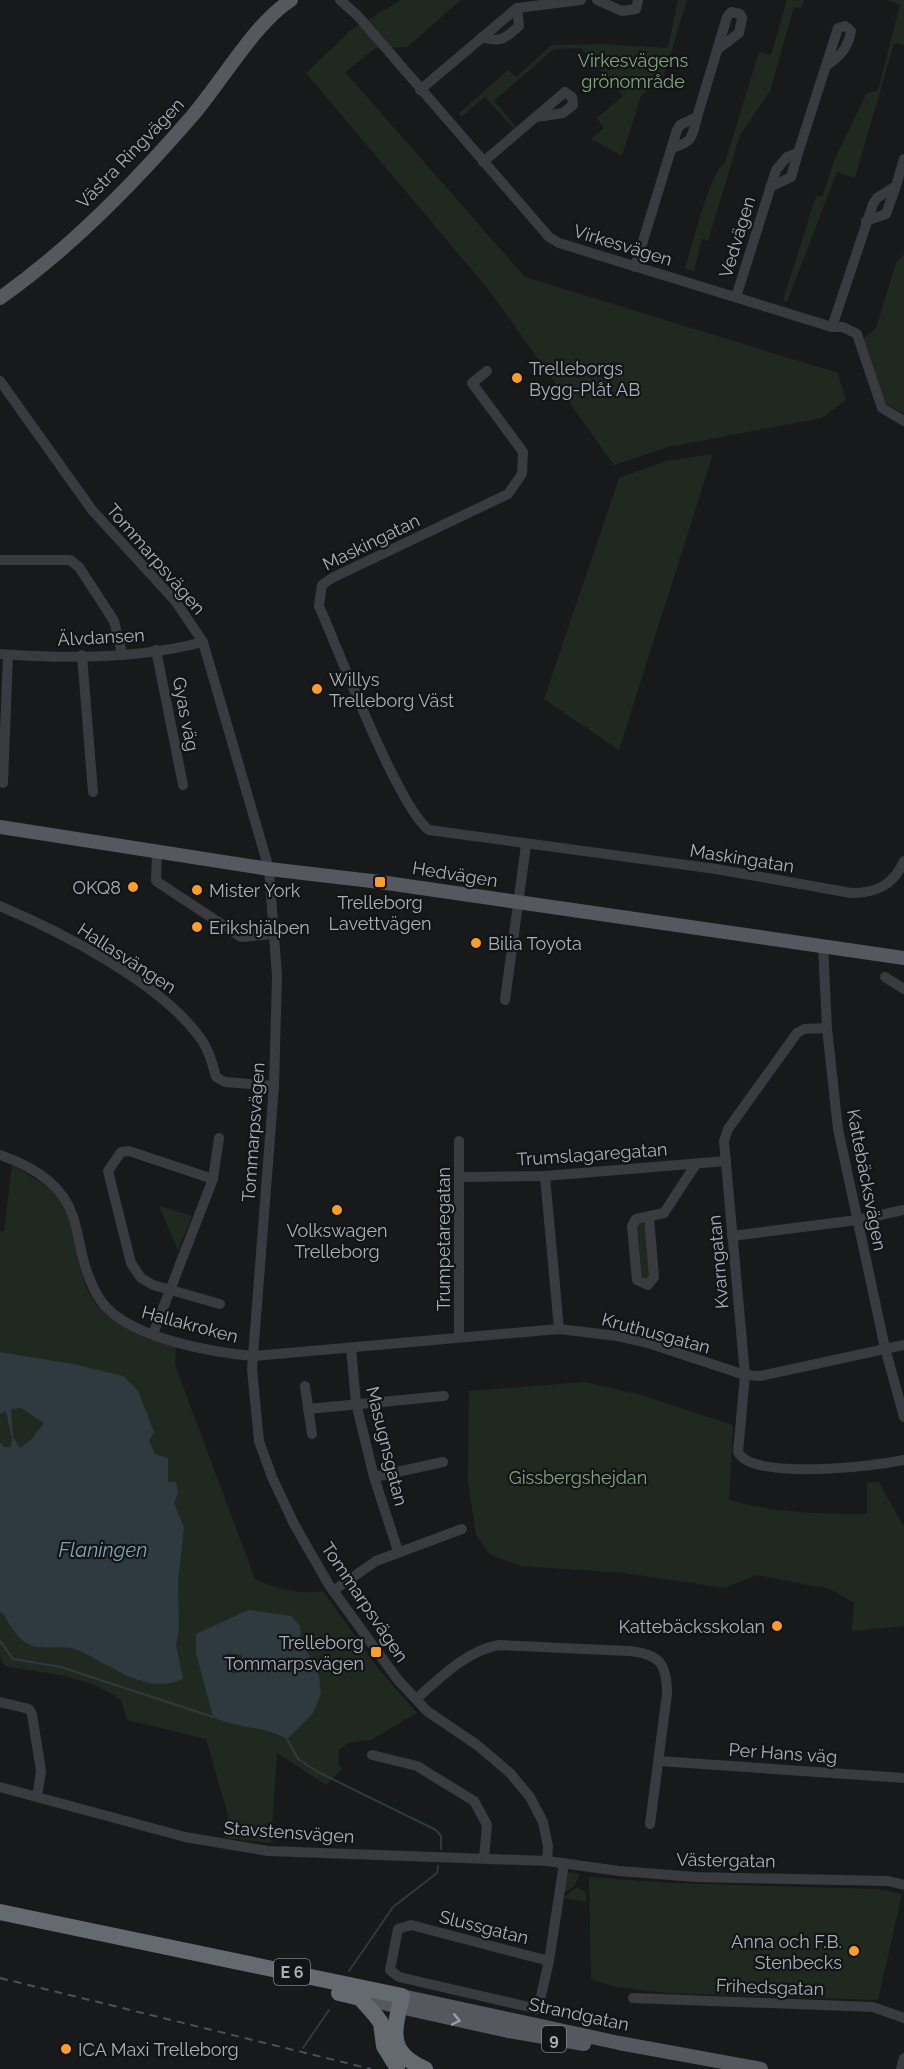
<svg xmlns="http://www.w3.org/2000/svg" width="904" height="2069" font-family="Raleway,sans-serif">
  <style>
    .green { fill: #202920 }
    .water { fill: #2e3a40; fill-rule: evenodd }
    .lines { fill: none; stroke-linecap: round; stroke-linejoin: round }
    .stream { stroke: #2e3a40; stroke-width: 2 }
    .minor { stroke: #393b40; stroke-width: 10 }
    .major { stroke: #55585f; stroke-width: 14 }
    .highway { stroke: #656a71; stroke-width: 16 }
    .rail { stroke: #4c4f55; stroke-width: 2; stroke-dasharray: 8 6; stroke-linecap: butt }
    .oneway { stroke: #999fa9 }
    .poi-dot { fill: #f99d32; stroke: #131416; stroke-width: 2 }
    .labels { text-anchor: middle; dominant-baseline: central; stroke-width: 4.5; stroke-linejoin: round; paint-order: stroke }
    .shield { fill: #131416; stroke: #7d828a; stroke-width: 1.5 }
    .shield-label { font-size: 16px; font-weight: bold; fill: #aab1bb }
    .park-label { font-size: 18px; fill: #83a681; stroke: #131416 }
    .street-label { font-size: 18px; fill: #aab1bb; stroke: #131416 }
    .poi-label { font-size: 18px; fill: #aab1bb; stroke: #131416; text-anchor: start }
    .water-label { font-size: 20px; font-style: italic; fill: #80a4b7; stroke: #131416 }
  </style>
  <rect width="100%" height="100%" fill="#18191b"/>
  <g class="green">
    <path d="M401,0H461L407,47L376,48L345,72L525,277L838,373L846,400L822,418L668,447L614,465L488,289L306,73L351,30Z"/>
    <path d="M678,0H687L664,75L641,96L622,156L591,139L604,128L597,118L623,96L581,48L554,49L494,101L516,127L514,129L485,97L461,117L459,113L508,70L516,77L551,45L603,44L668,48Z"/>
    <path d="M787,0H804L801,9L794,7L770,91L740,135L708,241L702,239L694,271L685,268C693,244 708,177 725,162L759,52L771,55Z"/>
    <path d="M886,0H904V45L894,43L855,178L837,172L787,302L783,300L816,196L822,197L835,159L866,94L878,90L900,5Z"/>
    <path d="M904,254V414L885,403L864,338L876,328L896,263Z"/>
    <path d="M713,454L619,750L544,699L619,478L666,461Z"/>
    <path d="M12,1165C26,1174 46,1183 57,1197C79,1226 73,1269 93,1300C110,1326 148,1336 176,1346L175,1365L255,1579C277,1589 299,1595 323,1591L378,1668L417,1713L371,1740L348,1743L339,1750L338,1763L342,1769L326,1785L277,1753L271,1843L224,1838L228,1815L206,1739L127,1720L121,1700C81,1673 51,1675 5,1666L0,1656V1231L4,1232Z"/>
    <path d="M159,1206L192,1216L178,1250Z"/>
    <path d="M639,1222L646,1225L651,1277L649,1279L642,1277L637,1226Z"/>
    <path d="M586,1382L641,1395L733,1425L729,1500C775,1513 820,1514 867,1514V1483L879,1482L904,1527V1626L852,1631L854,1603L830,1589L757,1575L724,1588L624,1573L521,1566L489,1554L476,1535L468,1481L469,1391Z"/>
    <path d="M567,1872L580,1874L575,1885L563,1894Z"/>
    <path d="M589,1877L668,1883L876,1889L902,1894L878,2000L667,1993L615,1987L591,1979Z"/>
    <path d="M577,1887L586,1893V1902L563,1898Z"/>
  </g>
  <g class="water">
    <path d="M0,1352L73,1364L123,1376L138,1391L154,1432L149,1441L155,1454L168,1458V1482H176L178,1493L174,1503L184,1528L178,1581L179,1628L176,1645L183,1679C146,1697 108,1662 75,1649C63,1645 40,1650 30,1645C17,1639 9,1624 3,1613L0,1612V1443L4,1447H11L12,1439L6,1411L0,1414ZM21,1408L44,1423L31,1440L20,1448L13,1437L11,1412L12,1409Z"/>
    <path d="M248,1610L291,1616L300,1626L301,1640L319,1676L321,1694L313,1713L287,1739C262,1725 237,1729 213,1717L196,1653V1634ZM227,1653L242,1655V1668L234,1674L229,1669Z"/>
  </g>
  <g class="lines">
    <g class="stream">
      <path d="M0,1641L13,1659L61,1667L213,1717"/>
      <path d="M287,1739L298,1759L320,1773L436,1830L441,1836V1849"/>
      <path d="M349,1971L393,1907L437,1873L438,1866"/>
      <path d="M303,2048L329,2010"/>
    </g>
    <g class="minor">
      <path d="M340,0L358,16L549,237L559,243L832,327H843L857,334L882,408L904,421"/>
      <path d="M597,0L622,11L636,9L638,0"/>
      <path d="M482,37C502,43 504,39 519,26L517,8"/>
      <path d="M420,90L517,8L581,0"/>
      <path d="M672,148C693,142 692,137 697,117"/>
      <path d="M483,162L565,92L572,97L573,105L563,113L537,117"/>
      <path d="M770,187L791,177L798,153"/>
      <path d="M866,221L886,214L896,186"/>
      <path d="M635,267L677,130L680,125L697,117L727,17L731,12L740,14L742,18L739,33L718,49"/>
      <path d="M736,297L776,170L787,157L798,153L838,28L845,26L851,31C848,49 840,56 826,66"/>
      <path d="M832,327L873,204L877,198L896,186L904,159"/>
      <path d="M487,371L472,383L523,452L522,474L508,494L332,578L322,585L319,606C338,649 399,809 429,830L716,869L851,893C876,893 894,885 904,861"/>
      <path d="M0,381L92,510L176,602L203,642L269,869L277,976L274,1086L252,1369L259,1441L272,1477L294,1524L329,1585L398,1680L427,1711L477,1745L510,1773L530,1797L543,1822L548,1846L547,1861"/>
      <path d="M0,560H70L79,567L114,621L122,653"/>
      <path d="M156,650L183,785"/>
      <path d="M0,654C66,659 139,659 203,642"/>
      <path d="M82,655L93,792"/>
      <path d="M3,783L8,655"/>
      <path d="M157,852L156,881L241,937L274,934"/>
      <path d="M0,906C62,932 158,982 198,1035C208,1047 212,1062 216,1077L225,1082L274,1086"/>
      <path d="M823,946L827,1028L838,1129L885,1348L904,1417"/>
      <path d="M885,977L904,989"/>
      <path d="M505,1000L526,845"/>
      <path d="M827,1028L804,1029L797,1033L728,1129L724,1141L745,1375L738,1452C752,1481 876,1466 904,1460"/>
      <path d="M459,1141V1336"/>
      <path d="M0,1155C29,1165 61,1183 72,1214C79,1232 80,1253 87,1272C92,1285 97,1298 107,1308C137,1339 211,1352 253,1356L559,1329L617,1336L651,1344L745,1375L760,1376L904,1345"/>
      <path d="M545,1176L559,1329"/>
      <path d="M460,1177L545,1176L726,1161"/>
      <path d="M213,1179L129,1151L121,1152L108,1171L131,1263L141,1278L153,1285L220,1304"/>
      <path d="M649,1217L654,1277L648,1285L637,1280L632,1226L636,1219L664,1213L696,1164"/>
      <path d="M732,1236L857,1220L904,1210"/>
      <path d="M153,1334L213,1179L219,1138"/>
      <path d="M351,1348L356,1403L374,1477L398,1551"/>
      <path d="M305,1386L312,1434"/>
      <path d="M308,1409L444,1396"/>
      <path d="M374,1477L443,1462"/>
      <path d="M333,1591L376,1561L462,1529"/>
      <path d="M416,1699C441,1677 466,1651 499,1645L629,1651C660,1654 667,1664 667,1694L650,1824"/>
      <path d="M0,1702L29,1709L32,1714L41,1771L37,1797"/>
      <path d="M372,1755L417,1766L474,1801L487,1825L484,1858"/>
      <path d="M659,1761L904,1778"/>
      <path d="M0,1787L185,1837L268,1851L547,1861L619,1871L696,1877L888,1881L904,1885"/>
      <path d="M549,1961L411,1925L398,1929L390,1970L399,1977L538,2009L549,1961L564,1863"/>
      <path d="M633,1998L873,2007L904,2018"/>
      <path d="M901,2069L904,2058"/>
    </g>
    <g class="major">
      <path d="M0,298C72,247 135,182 193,115C223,80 254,24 291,0"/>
      <path d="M0,827L269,869L380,882L904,958"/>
      <path d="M402,1996L619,2043L761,2069"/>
      <path d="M360,1998L508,2031L584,2044"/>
    </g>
    <g class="highway">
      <path d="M0,1912L402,1996C394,2031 386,2052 425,2069"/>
      <path d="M339,1993L360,1998L376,2016L381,2023L384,2046L397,2067"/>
    </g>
    <path class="rail" d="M0,1978L371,2069"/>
  </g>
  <defs><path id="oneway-chevron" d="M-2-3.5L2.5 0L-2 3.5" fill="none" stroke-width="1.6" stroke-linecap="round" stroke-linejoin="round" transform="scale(1.5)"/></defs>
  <use class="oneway" href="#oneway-chevron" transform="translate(456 2020) rotate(12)"/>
  <g class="poi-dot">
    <circle cx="517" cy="378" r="6"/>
    <circle cx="317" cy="689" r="6"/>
    <rect x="374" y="876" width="12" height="12" rx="3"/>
    <circle cx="133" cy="887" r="6"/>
    <circle cx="197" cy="890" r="6"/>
    <circle cx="197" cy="927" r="6"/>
    <circle cx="476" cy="943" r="6"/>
    <circle cx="337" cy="1210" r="6"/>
    <circle cx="777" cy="1626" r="6"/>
    <rect x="370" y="1646" width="12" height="12" rx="3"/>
    <circle cx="854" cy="1951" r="6"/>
    <circle cx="66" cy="2049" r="6"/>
  </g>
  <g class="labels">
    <g class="shield">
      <rect x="274" y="1959" width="36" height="26" rx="4.5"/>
      <rect x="542" y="2026" width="24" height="26" rx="4.5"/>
    </g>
    <g class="shield-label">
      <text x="292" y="1972">E 6</text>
      <text x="554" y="2039">9</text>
    </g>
    <g class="park-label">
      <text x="633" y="60">Virkesvägens<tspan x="633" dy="21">grönområde</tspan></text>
      <text x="578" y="1477">Gissbergshejdan</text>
    </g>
    <g class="street-label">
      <text transform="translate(130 153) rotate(-46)">Västra Ringvägen</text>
      <text transform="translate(737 237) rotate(-73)">Vedvägen</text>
      <text transform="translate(623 245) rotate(17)">Virkesvägen</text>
      <text transform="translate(371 542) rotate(-26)">Maskingatan</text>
      <text transform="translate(156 559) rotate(49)">Tommarpsvägen</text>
      <text transform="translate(101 637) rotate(-3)">Älvdansen</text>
      <text transform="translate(186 714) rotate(79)">Gyas väg</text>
      <text transform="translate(742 858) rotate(9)">Maskingatan</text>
      <text transform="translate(455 874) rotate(9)">Hedvägen</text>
      <text transform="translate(127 958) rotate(33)">Hallasvängen</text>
      <text transform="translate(253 1132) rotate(-86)">Tommarpsvägen</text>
      <text transform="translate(592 1154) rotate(-4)">Trumslagaregatan</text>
      <text transform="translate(867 1180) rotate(79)">Kattebäcksvägen</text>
      <text transform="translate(443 1239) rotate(-90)">Trumpetaregatan</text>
      <text transform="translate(718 1262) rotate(-95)">Kvarngatan</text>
      <text transform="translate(190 1324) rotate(15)">Hallakroken</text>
      <text transform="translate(656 1333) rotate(15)">Kruthusgatan</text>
      <text transform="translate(387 1446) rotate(76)">Masugnsgatan</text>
      <text transform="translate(365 1602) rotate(56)">Tommarpsvägen</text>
      <text transform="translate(783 1753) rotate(4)">Per Hans väg</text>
      <text transform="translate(289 1832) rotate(4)">Stavstensvägen</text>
      <text transform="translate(726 1860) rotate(1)">Västergatan</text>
      <text transform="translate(484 1927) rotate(14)">Slussgatan</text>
      <text transform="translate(770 1987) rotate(2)">Frihedsgatan</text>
      <text transform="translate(579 2014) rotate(12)">Strandgatan</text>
    </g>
    <g class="poi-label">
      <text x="529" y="368">Trelleborgs<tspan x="529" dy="21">Bygg-Plåt AB</tspan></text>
      <text x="329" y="679">Willys<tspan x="329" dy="21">Trelleborg Väst</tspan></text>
      <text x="121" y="887" text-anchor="end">OKQ8</text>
      <text x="209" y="890">Mister York</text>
      <text x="380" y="902" text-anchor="middle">Trelleborg<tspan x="380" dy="21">Lavettvägen</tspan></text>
      <text x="209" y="927">Erikshjälpen</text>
      <text x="488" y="943">Bilia Toyota</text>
      <text x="337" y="1230" text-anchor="middle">Volkswagen<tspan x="337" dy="21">Trelleborg</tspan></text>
      <text x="765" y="1626" text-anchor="end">Kattebäcksskolan</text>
      <text x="364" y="1642" text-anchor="end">Trelleborg<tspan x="364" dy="21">Tommarpsvägen</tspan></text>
      <text x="842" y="1941" text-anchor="end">Anna och F.B.<tspan x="842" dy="21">Stenbecks</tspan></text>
      <text x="78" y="2049">ICA Maxi Trelleborg</text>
    </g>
    <g class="water-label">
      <text x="103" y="1550">Flaningen</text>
    </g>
  </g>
</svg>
